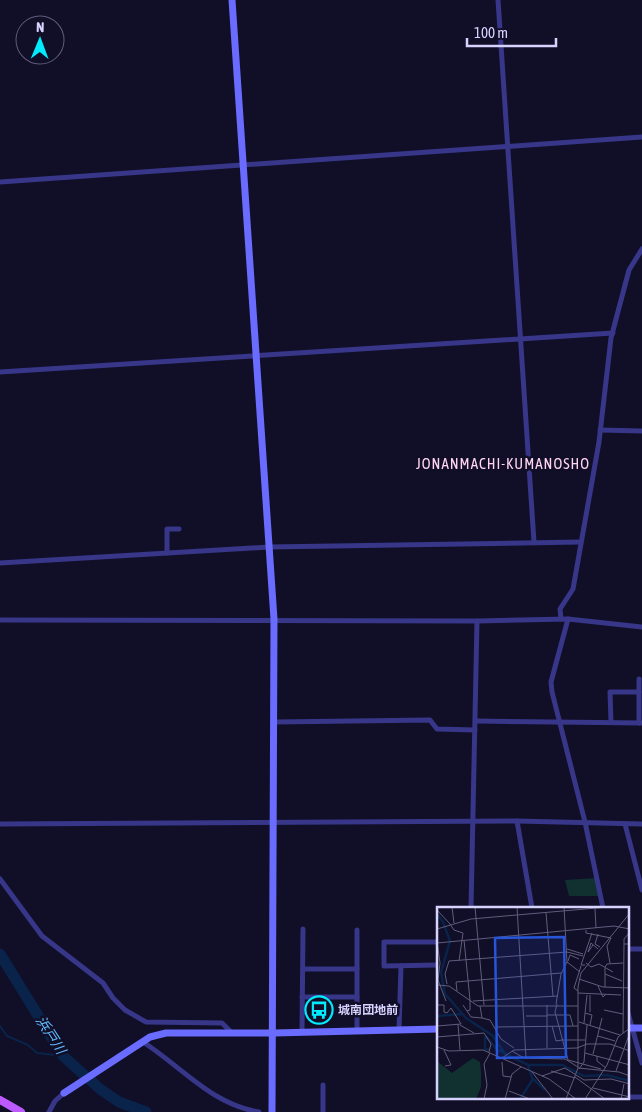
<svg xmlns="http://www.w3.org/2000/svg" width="642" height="1112" font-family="'Asap Condensed','Noto Sans JP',sans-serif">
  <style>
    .green { fill: #10312f }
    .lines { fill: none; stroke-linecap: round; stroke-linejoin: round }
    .stream { stroke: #09234b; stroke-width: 2 }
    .river { stroke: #09234b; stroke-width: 11 }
    .street { stroke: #373689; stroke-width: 5 }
    .secondary { stroke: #6a6bff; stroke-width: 7 }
    .primary { stroke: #bd5aff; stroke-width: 8 }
    .labels { text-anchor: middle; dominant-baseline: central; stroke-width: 5; stroke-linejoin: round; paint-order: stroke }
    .poi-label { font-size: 12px; font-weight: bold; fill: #d7d3ff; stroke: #110e27; text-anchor: start }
    .water-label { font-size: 14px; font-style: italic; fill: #61baff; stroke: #110e27 }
    .quarter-label { font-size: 15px; letter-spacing: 1px; fill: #ffd5f1; stroke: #110e27 }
    .inset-river { fill: none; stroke: #09234b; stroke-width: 2.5 }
    .inset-road { fill: none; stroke: #605d7d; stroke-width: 1 }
    .view { fill: #2655da; fill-opacity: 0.15; stroke: #2655da; stroke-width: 2.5 }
    .inset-edge { fill: none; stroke: #d7d3ff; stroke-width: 2.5 }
  </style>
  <rect width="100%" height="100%" fill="#110e27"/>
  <path class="green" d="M597,878L601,896H569L565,880Z"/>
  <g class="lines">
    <path class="stream" d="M0,1026L7,1036L28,1045L37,1053L63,1056"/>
    <path class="river" d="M0,954L63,1056L100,1089L119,1102L146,1112"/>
    <g class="street">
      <path d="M498,0L534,542"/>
      <path d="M0,182L642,137"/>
      <path d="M0,372L613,333"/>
      <path d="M600,430L642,431"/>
      <path d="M167,553V529H179"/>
      <path d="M0,563L269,547L580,542"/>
      <path d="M561,619L560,609L573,589L599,442L611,338L629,270L642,249"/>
      <path d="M568,619L551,682L552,692L585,822L603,908"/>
      <path d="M0,620L477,621L568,619L642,627"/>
      <path d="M476,721L642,723"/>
      <path d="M275,722L430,720L437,729L475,730"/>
      <path d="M611,722L610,692H639"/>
      <path d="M639,723V679"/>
      <path d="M517,821L532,908"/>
      <path d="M0,824L517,821L642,824"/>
      <path d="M625,824L642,890"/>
      <path d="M0,879L42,936L103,983L113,998L125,1010L146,1022L222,1023L231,1032"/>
      <path d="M471,908L477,621"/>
      <path d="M438,942H384V966L438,965"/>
      <path d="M628,949H642"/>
      <path d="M303,969H357"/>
      <path d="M302,997H357"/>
      <path d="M628,1013L642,1063"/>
      <path d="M399,1030L401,966"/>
      <path d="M357,1031V930"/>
      <path d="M302,1032L303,929"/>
      <path d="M143,1042C182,1067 211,1104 259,1112"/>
      <path d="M323,1085V1112"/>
      <path d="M628,1097H642"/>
      <path d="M49,1112L55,1101L64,1093"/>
    </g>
    <g class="secondary">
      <path d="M232,0L274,619L272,1112"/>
      <path d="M628,1028H642"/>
      <path d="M64,1093L150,1037L166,1033H274L438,1029"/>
    </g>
    <path class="primary" d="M0,1100L21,1112"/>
  </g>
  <defs>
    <g id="bus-ring" transform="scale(1.4375)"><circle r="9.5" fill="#110e27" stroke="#00ecfe" stroke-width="1.5"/><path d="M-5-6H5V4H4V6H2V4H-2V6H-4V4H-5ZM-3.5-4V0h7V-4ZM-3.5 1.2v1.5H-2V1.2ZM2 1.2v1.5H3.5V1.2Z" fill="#00ecfe"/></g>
  </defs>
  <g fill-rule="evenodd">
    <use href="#bus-ring" x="319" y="1010"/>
  </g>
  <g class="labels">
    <g class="poi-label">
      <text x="338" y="1010">城南団地前</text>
    </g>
    <g class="water-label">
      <text transform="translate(51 1035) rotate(57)">浜戸川</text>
    </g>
    <g class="quarter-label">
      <text x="503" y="463">JONANMACHI-KUMANOSHO</text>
    </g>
  </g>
  <g transform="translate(437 907)">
    <rect width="192" height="192" fill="#110e27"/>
    <path d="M36,151L43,155L44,164V180L39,192H0V154L15,166Z" fill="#10312f"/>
    <path class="inset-river" d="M0,7L6,15L13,34L4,65L8,87L29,111L56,129L68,147L91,158H125L147,169L170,168L193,174M0,109L25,107M48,129V142L52,143M49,129L60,143L66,145M91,158L95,171L108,183M83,192L96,172"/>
    <path class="inset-road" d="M15,0L17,16M38,0L47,98M80,0L89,151M158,2L159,21M0,3L13,17M109,6L116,89M13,17L17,23L26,26L22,54M0,22L34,12L171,0M149,23V26L174,31L170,39L173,56M193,25L187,32V37H193M161,27L158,37L163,40M27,33L33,93V103L30,104M0,34L3,56L1,73M0,36L177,19L193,22M156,38L151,45L154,36L161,42M130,42L146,47M130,45L146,49M131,54L133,48L142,52M130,55L143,65M149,56L154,60L162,57L176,65M148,58H144L155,26M168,60L170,57L186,56M168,61V80M168,67L185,74M142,72L166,80L193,81M1,73L9,94M10,77L8,67L12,54L130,45M0,78L12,79L41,99H141M161,79L166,90L169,87M20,84L19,75L124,66M141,84L137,81L144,59M141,86L184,88M36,94L121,89M119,97L124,67L130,55L127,0M120,97L118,105L131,153M0,98H7V105L10,106L14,101L24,117L0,119M26,98L34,110L45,111M43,99L45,111L53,113L64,132L77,141M167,103L186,107M153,105V88M148,106L155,108L153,118M110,108H133L136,119M89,109H110M142,115L183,128M147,116L150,88M21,117L23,143M23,118L37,126M115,119L119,134L125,133M58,120L141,119M186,126L187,37M161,129L178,134M0,130L47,126L54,137L52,145M125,133H148M0,140L12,144L46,143L112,172L139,192M110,141V98M7,143L14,158L8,159M75,144L87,151L128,152L141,160M148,146L193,158M156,147L165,111M160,149V154L169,161M65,151L77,143L140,141L150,137H173L193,144M131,153L164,162M65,155L66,169L74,170M141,161L182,165L193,169M142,162L147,155L150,118M114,164L138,171M179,164L192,128M95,165L116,192M105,169L128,161L147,173L174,172L193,177M138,170L168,192M156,181L193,190M72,184L93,192M47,192L50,178L47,157L53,146M68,192L75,167L84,160M129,192L141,161V80L144,66L193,6M148,192L170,158L181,130L193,121M184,192L187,177"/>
    <path class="view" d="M127,30L129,150L60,151L58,31Z"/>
    <rect width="192" height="192" class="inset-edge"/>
  </g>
  <g transform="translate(40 40) rotate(1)"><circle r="24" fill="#110e27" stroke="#605d7d"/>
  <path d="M0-4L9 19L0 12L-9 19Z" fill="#00ecfe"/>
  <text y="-8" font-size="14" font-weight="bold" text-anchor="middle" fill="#d7d3ff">N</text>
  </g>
  <path d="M467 38v8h89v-8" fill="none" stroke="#d7d3ff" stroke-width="2.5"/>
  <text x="474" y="38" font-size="15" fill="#d7d3ff" stroke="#110e27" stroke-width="4" paint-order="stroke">100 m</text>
</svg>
